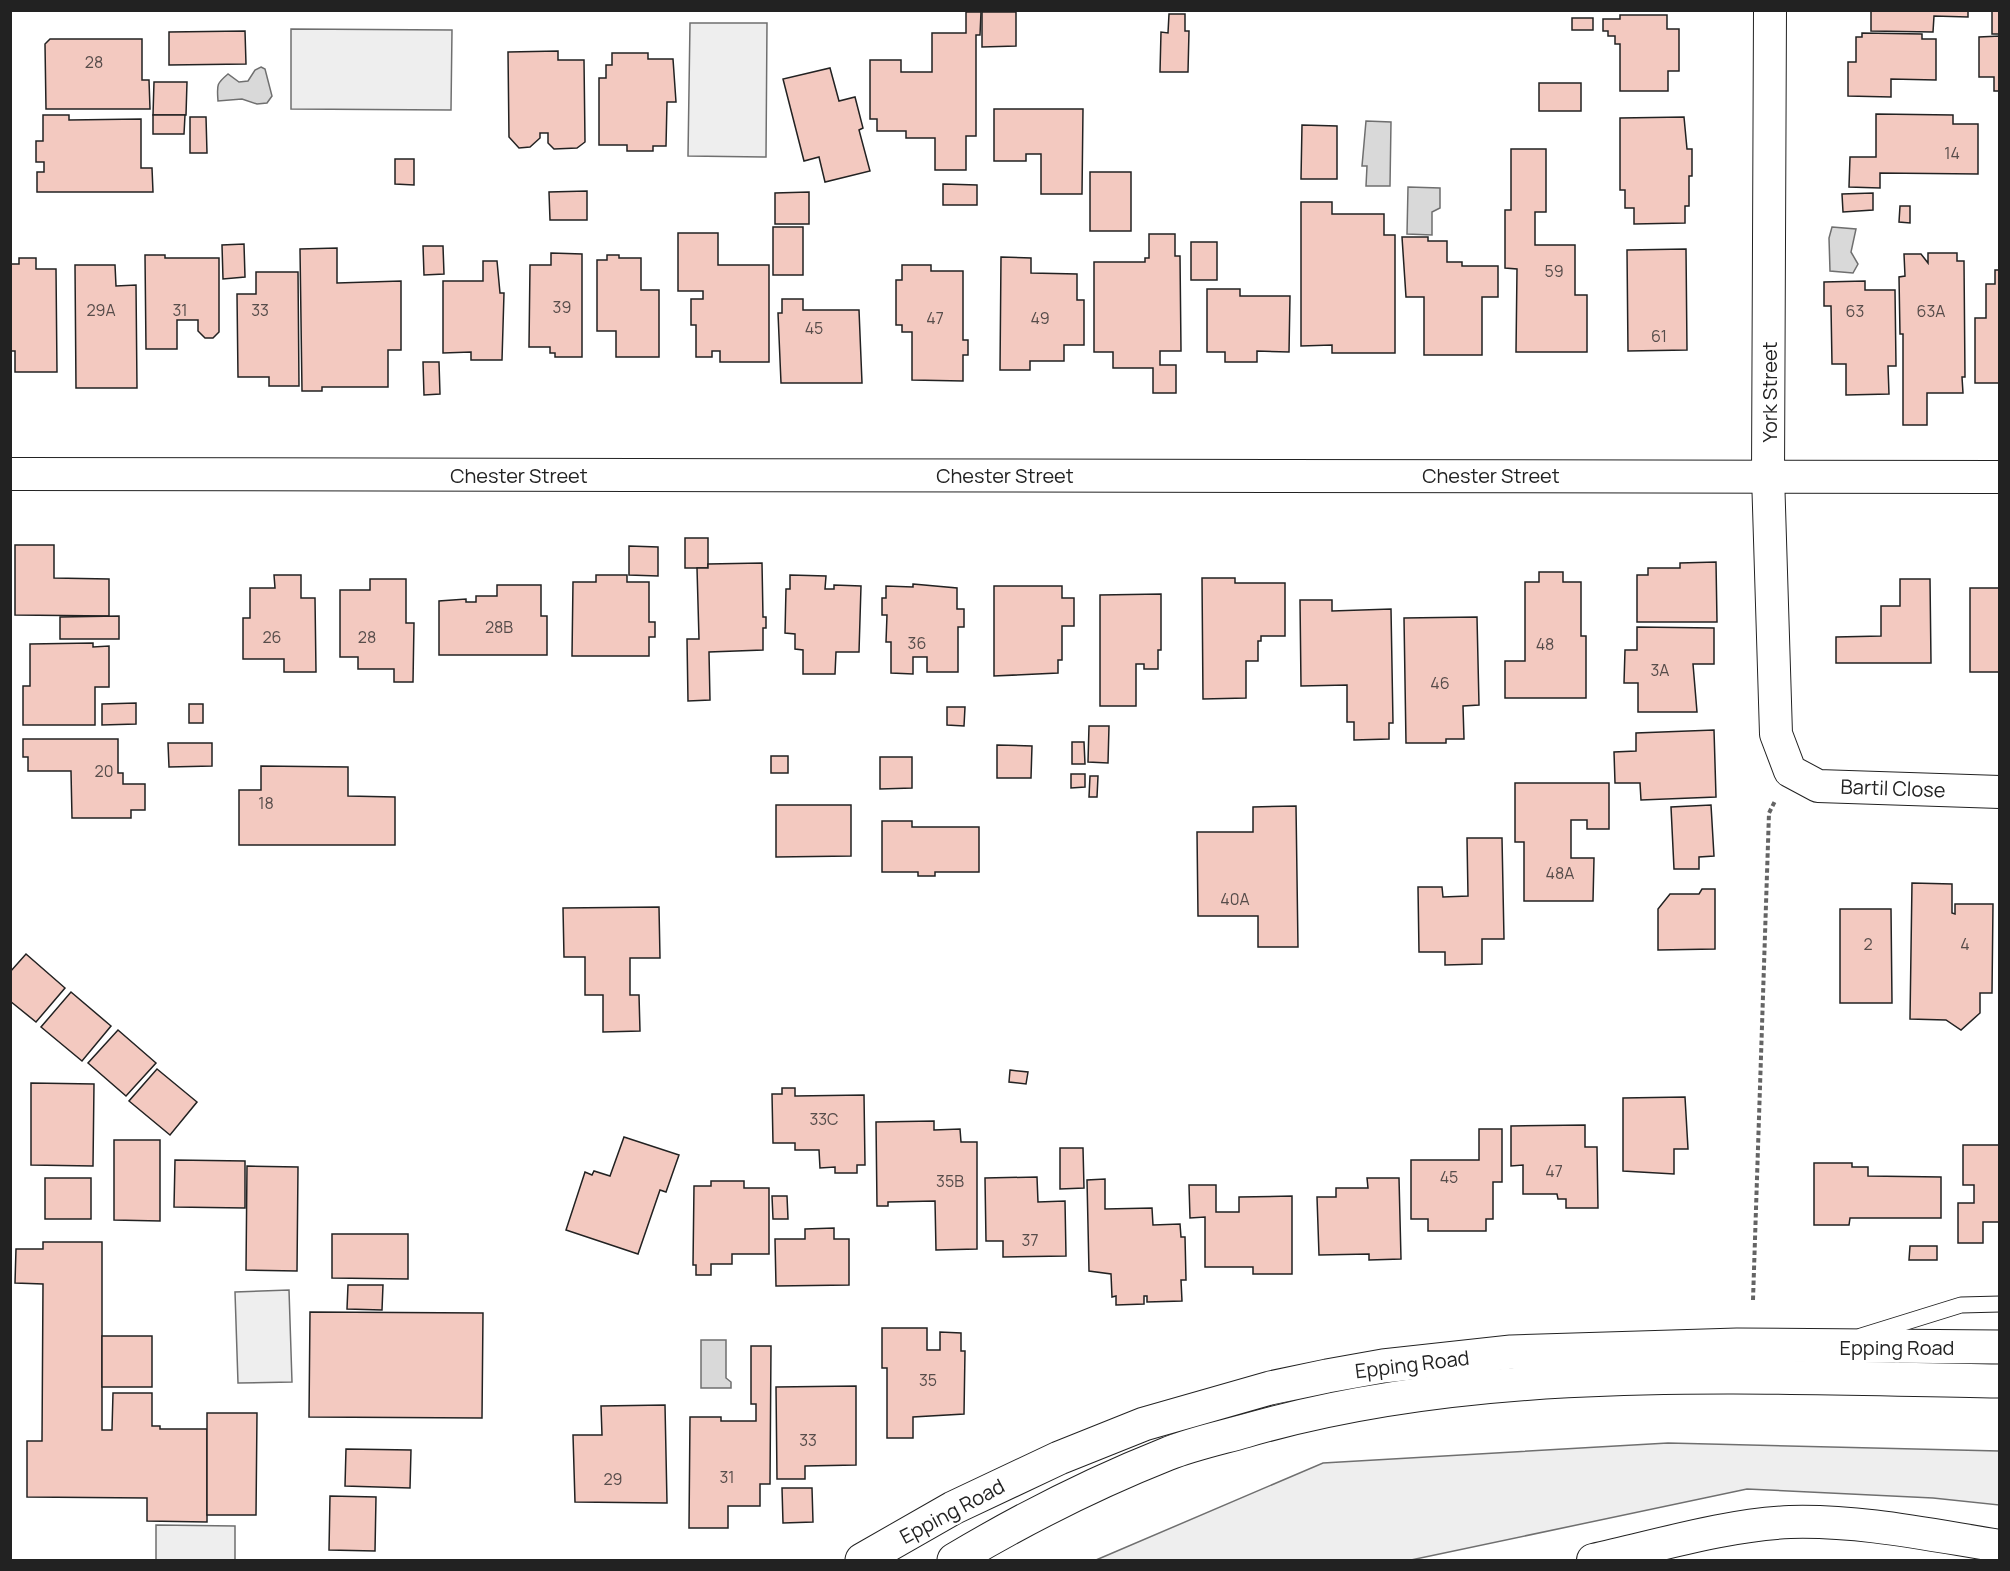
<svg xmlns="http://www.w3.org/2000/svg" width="2010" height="1571" font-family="Manrope,sans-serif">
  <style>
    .green { fill: #eee; stroke: #6f6f6f; stroke-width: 1.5 }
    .water { fill: #d9d9d9; stroke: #6f6f6f; stroke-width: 1.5 }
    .building { fill: #f3c9c0; stroke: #222; stroke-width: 1.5 }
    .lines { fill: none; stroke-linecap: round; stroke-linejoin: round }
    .service-casing { stroke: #222; stroke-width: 17 }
    .minor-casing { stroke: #222; stroke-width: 34 }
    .primary-casing { stroke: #222; stroke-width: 35 }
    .path { stroke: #646464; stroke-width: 4; stroke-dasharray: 4.5 3; stroke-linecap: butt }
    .service { stroke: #fff; stroke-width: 15 }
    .minor { stroke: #fff; stroke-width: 32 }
    .primary { stroke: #fff; stroke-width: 33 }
    .labels { text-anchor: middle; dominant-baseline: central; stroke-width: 4.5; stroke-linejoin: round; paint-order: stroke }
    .number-label { font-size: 16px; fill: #564c4a }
    .street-label { font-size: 20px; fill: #222; stroke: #fff }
  </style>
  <rect width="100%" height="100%" fill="#fff"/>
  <g class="green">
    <path d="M690,23H767L766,157L688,156Z"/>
    <path d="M291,29L452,30L451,110L291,109Z"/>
    <path d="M289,1290L292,1382L238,1383L235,1292Z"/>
    <path d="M1668,1443L1999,1451V1505L1933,1498L1747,1489L1411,1560H1096L1323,1463Z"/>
    <path d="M156,1525L235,1526V1560H156Z"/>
  </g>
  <g class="water">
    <path d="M261,67L265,69L272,96L267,103L257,104L242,99L218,101C217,85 216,84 228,74L239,82L248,81L255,70Z"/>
    <path d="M1366,121L1391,122L1390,186H1366L1367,166H1362Z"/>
    <path d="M1408,187L1440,188V208L1432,212V235L1407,234Z"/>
    <path d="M1832,227L1856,229L1851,252L1858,264L1853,273L1830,271L1829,238Z"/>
    <path d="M701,1340H726V1378L731,1382V1388H701Z"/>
  </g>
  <g class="building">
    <path d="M1871,10H1968V17L1934,16L1933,32L1871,31Z"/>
    <rect x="1992" y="10" width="8" height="24"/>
    <path d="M966,12H981L980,35H976V136H966V170H935V138H906V131H877V119H870V60H901V72H932V33H966Z"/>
    <path d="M982,12H1016V46L982,47Z"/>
    <path d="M1169,14H1185V31H1189L1188,72H1160L1161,32L1168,33Z"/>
    <path d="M1620,15H1667V29H1679V71H1668V91H1620V44H1615V36H1608V31H1603V19H1620Z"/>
    <rect x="1572" y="18" width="21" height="12"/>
    <path d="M245,31L246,64L169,65V32Z"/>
    <path d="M1862,33L1922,34V39H1936V80L1891,79V97L1848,96V62H1856V37H1862Z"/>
    <path d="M2000,36V91H1994V77H1979V37Z"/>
    <path d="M50,39H142V80H149L150,109H46L45,44Z"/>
    <path d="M558,51V60H584L585,142L577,148L554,149L548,143V133H540V138L530,147L519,148L509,137L508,52Z"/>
    <path d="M612,53H648V59H673L676,102H667L666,146H653V151H627V145H599V78H606V65H612Z"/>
    <path d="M830,68L839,101L855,97L863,128L859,130L870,171L825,182L819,157L804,161L783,79Z"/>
    <path d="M154,82H187L186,115H153Z"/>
    <rect x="1539" y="83" width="42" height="28"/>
    <path d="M994,109H1083L1082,194H1041V154H1026V161H994Z"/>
    <path d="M1876,114L1953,115V124H1978V174L1880,173V188L1849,187L1850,157H1876Z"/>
    <path d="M43,115H69V120L141,119V168H152L153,192H37V172H44V162H36V141H43Z"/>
    <path d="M153,115H185L184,134H153Z"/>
    <path d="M190,117H206L207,153H190Z"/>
    <path d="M1684,117L1687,149H1692V176H1689V206H1685V223L1634,224V208H1625V190H1620V118Z"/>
    <path d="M1302,125L1337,126V179H1301Z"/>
    <path d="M1511,149H1546V212H1535V245H1575V295H1587V352H1516L1517,269L1505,268V210H1511Z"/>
    <path d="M395,159H414V185L395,184Z"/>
    <rect x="1090" y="172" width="41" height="59"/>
    <path d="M943,184L977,185V205H943Z"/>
    <path d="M587,191V220H550L549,192Z"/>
    <path d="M809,192V224H775V193Z"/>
    <path d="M1873,193V210L1843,212L1842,194Z"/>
    <path d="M1301,202H1332V214H1384V235H1395V353H1332V345L1301,346Z"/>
    <path d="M1900,206H1910V223L1899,222Z"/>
    <rect x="773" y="227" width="30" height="48"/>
    <path d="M678,233H718V265H769V362H720V351H712V357H696V325H691V299H703V291H678Z"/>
    <path d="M1149,234H1175V256H1180L1181,351H1160V365H1176V393H1153V368H1113V352H1094V262H1145V258H1149Z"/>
    <path d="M1402,237H1428V241H1447V262H1462V266H1498V297H1482V355H1424V297H1406Z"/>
    <rect x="1191" y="242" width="26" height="38"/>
    <path d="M244,244L245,277L223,279L222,245Z"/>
    <path d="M423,246H443L444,274L424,275Z"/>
    <path d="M337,248V283L401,281V350H388V387H322V391H302L300,249Z"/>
    <path d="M1686,249L1687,350L1628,351L1627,250Z"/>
    <path d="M551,253L582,254V357H555V353H550V347H529L530,265H551Z"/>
    <path d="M1928,253H1957V261H1964L1965,377H1962L1963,393H1927V425H1903V334H1900L1899,277L1905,276L1904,254H1921L1928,263Z"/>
    <path d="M145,255H165V258H219V332L213,338H205L198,331V320H177V349H146Z"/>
    <path d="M607,255H619V258H641V290H659V357H616V331H597V260H607Z"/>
    <path d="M1001,257L1031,258V273L1077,274V300H1084V345H1064V361H1030V370H1000Z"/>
    <path d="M19,258H36V269H56L57,372H15V351H10V264H19Z"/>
    <path d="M483,261H497L500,293H504L502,360H471V352L443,353V281H483Z"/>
    <path d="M75,265H115L116,286L136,285L137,388H76Z"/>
    <path d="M902,265H931V271H963V340H968V355H963V381L912,380V332H902V325H896V280H902Z"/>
    <path d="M1995,270H2000V383H1975V318H1986V284H1995Z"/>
    <path d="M256,272H298L299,386H269V377H238L237,294H256Z"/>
    <path d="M1865,281V290H1895L1896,366H1888L1889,394L1846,395V364H1832L1831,306H1824V282Z"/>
    <path d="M1207,289H1240V296H1290L1289,352L1257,351V362H1225V352H1207Z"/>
    <path d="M782,299H803V310H859L862,383H781L778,313H782Z"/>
    <path d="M423,362H439L440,394L424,395Z"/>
    <rect x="685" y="538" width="23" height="30"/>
    <path d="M15,545H54V578L109,579V616L15,615Z"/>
    <path d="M629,546L658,547V576L629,575Z"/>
    <path d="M1716,562L1717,622H1637V575H1648V568H1680V563Z"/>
    <path d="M762,563L763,617H766V628H763V650L709,652L710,700L688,701L687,639H699L697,568H708V564Z"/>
    <path d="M1539,572H1563V582H1581V636H1586V698H1505V661H1525V582H1539Z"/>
    <path d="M274,575H301V598H315L316,672H284V659H243V618H250V588H275Z"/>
    <path d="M596,575H627V582H649V622H655V637H649V656H572L573,582H596Z"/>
    <path d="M790,575L826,576L825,589H834V585L861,586L859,652H836L835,674H803V650L795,649V634L785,633L786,589H790Z"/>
    <path d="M1202,578H1235V583H1285V636H1261V641H1258V661H1246V698L1203,699Z"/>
    <path d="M370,579H406V623H414L413,682H394V669H358V657H340V590H370Z"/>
    <path d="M1900,579H1930L1931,663H1836V637L1881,636V606H1900Z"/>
    <path d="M913,584L957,588V609H964V627H958V672H927V657H913V674L891,673V642H886L887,615H882V598H886V586L913,587Z"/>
    <path d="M497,585H541V616H547V655H439V601L466,599V602H476V596H497Z"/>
    <path d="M994,586H1062V598H1074V626H1062V660H1058V673L994,676Z"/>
    <rect x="1970" y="588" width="30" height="84"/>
    <path d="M1161,594V650H1158V669H1144V664H1136V706H1100V595Z"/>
    <path d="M1300,600H1332V611L1391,609L1393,723H1389V739L1354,740V722H1347V685L1301,686Z"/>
    <path d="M119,616V639H60V617Z"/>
    <path d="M1477,617L1479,705L1463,706L1464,739H1446V743H1406L1404,618Z"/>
    <path d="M1637,627L1714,628V664H1693L1697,712H1638V683H1624L1625,650H1637Z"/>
    <path d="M93,643V647L109,646V687H95V725H23V686H30V644Z"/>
    <path d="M136,703V724L102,725V704Z"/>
    <rect x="189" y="704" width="14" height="19"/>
    <path d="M947,707H965L964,726L947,725Z"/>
    <path d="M1089,726H1109L1108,763L1088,762Z"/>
    <path d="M1714,730L1716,797L1641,800L1640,783H1615L1614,752L1636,751V733Z"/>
    <path d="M23,739H118V773H123V784H145V810H131V818H72L71,771H28V757H23Z"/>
    <path d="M1072,742H1084L1085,764H1072Z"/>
    <path d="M168,743H212V766L169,767Z"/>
    <path d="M997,745L1032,746L1031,778H997Z"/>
    <rect x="771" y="756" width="17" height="17"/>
    <path d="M880,757H912V788L880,789Z"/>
    <path d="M261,766L348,767V796L395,797V845H239V790H261Z"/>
    <path d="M1071,774H1085V787L1071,788Z"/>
    <path d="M1090,776H1098L1097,797H1089Z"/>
    <path d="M1515,783H1609V829H1587V820H1571V858H1594L1593,901H1524V842H1515Z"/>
    <path d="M776,805H851V856L776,857Z"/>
    <path d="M1711,805L1714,856L1699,857V869H1674L1671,807Z"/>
    <path d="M1296,806L1298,947H1258V916H1198L1197,832H1253V807Z"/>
    <path d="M882,821H912V827H979V872H935V876H918V872H882Z"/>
    <path d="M1467,838H1502L1504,939H1482V964L1445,965V952H1419L1418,887H1442L1443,897L1468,896Z"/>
    <path d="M1912,883L1952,884V913L1955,914V904H1993L1992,993H1980V1013L1961,1030L1946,1020L1910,1019Z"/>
    <path d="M1702,889H1715V949L1658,950V909L1670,894H1699Z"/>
    <path d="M659,907L660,958H630V995H639L640,1031L603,1032V995H585V957H564L563,908Z"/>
    <path d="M1840,909H1891L1892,1003H1840Z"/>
    <path d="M26,954L65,988L36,1022L10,1001V972Z"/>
    <path d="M71,992L111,1026L82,1061L41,1027Z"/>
    <path d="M118,1030L156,1063L126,1096L88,1063Z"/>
    <path d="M157,1069L197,1102L170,1135L129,1101Z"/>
    <path d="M1010,1070L1028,1072L1026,1084L1009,1082Z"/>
    <path d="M31,1083L94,1084L93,1166L31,1165Z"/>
    <path d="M782,1088H795V1096L864,1095L865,1165H857V1173H835V1167L820,1168L819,1150H795V1143H773L772,1094H782Z"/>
    <path d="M1685,1097L1688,1149H1674V1174L1623,1171V1098Z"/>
    <path d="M934,1121V1130L960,1129L961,1142H977V1249L936,1250L935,1201L888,1202V1206H877L876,1122Z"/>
    <path d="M1585,1125V1147H1597L1598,1208H1566V1199H1558L1557,1194H1523V1165L1511,1166V1126Z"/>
    <path d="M1479,1129H1502V1182H1493V1219H1486V1231H1428V1219H1411V1160H1479Z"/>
    <path d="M624,1137L679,1155L666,1192L660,1190L638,1254L566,1230L585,1172L592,1175L594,1171L610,1176Z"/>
    <path d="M114,1140H160V1221L114,1220Z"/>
    <path d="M1963,1145H2000V1222H1983V1243H1958V1203H1974V1185H1963Z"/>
    <path d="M1060,1148H1083L1084,1188L1060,1189Z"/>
    <path d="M175,1160L245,1161V1208L174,1207Z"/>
    <path d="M1814,1163H1852V1167H1868V1176L1941,1177V1218H1850L1849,1225H1814Z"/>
    <path d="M247,1166L298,1167L297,1271L246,1270Z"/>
    <path d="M1037,1177L1038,1202L1065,1201L1066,1256L1003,1257V1241H986L985,1178Z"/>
    <rect x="45" y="1178" width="46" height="41"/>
    <path d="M1367,1178H1399L1401,1259L1369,1260V1254L1319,1255L1317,1197H1336V1188H1368Z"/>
    <path d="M1105,1179V1209L1152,1208L1153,1225L1180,1224L1181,1237H1185L1186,1280H1181L1182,1301L1147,1302V1296H1144V1304L1116,1305V1296L1112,1297L1111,1274L1089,1271L1087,1180Z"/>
    <path d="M711,1181H744V1188H769V1254H732V1264H711V1275H696V1265H693L694,1186H711Z"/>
    <path d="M1189,1185H1216V1212H1239V1197L1292,1196V1274H1253V1267H1205V1217L1190,1218Z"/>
    <path d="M772,1196H787L788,1219H773Z"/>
    <path d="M834,1228V1239H849V1285L776,1286L775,1239H805V1229Z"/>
    <path d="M332,1234H408V1279L332,1278Z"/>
    <path d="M43,1242H102V1430H112L113,1393H152V1426H160V1429H207V1522L147,1521V1498L27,1497V1441H42L43,1284L15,1283L16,1249H43Z"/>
    <path d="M1910,1246H1937V1260H1909Z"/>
    <path d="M348,1285H383L382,1310L347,1309Z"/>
    <path d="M310,1312L483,1313L482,1418L309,1417Z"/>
    <path d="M882,1328H927V1350H940V1332L961,1333V1351H965L964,1414L913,1417V1438H887V1368H882Z"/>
    <rect x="102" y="1336" width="50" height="51"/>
    <path d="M751,1346H771L770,1484H760V1506H728V1528H689L690,1417H721V1421H756V1404H751Z"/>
    <path d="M856,1386V1465L805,1466V1479H777L776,1387Z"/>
    <path d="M665,1405L667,1503L575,1502L573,1435H602L601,1406Z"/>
    <path d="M207,1413H257L256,1515H207Z"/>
    <path d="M346,1449L411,1450L410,1488L345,1486Z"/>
    <path d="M782,1488H812L813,1522L783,1523Z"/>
    <path d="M330,1496L376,1497L375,1551L329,1550Z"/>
  </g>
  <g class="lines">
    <g class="service-casing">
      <path id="service" d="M1861,1336L1961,1305L2000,1304"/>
    </g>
    <g class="minor-casing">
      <g id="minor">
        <path d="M1770,10L1768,475L1776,734L1790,771L1818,786L2000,792"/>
        <path d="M10,474L2000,477"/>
        <path d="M1593,1560C1657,1546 1724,1525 1790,1522C1861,1520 1930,1535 2000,1546"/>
      </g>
    </g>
    <g class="primary-casing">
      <g id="primary">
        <path d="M862,1560L953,1508L1059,1458L1144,1424L1270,1388L1327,1376L1383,1366L1511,1352L1737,1345L2000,1347"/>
        <path d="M954,1560C1021,1520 1094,1483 1167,1454C1192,1444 1220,1438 1245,1431C1484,1361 1753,1378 2000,1381"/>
      </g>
    </g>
    <path class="path" d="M1753,1300L1769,813L1775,801"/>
    <use href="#service" class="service"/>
    <use href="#minor" class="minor"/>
    <use href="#primary" class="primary"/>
  </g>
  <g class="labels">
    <g class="number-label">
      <text x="94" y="62">28</text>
      <text x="1952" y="153">14</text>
      <text x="1554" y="271">59</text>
      <text x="562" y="307">39</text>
      <text x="101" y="310">29A</text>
      <text x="180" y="310">31</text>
      <text x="260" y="310">33</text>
      <text x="1855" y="311">63</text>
      <text x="1931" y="311">63A</text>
      <text x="935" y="318">47</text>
      <text x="1040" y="318">49</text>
      <text x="814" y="328">45</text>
      <text x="1659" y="336">61</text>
      <text x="499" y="627">28B</text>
      <text x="272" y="637">26</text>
      <text x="367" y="637">28</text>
      <text x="917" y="643">36</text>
      <text x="1545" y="644">48</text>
      <text x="1660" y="670">3A</text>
      <text x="1440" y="683">46</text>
      <text x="104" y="771">20</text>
      <text x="266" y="803">18</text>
      <text x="1560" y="873">48A</text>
      <text x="1235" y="899">40A</text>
      <text x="1868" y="944">2</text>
      <text x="1965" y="944">4</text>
      <text x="824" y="1119">33C</text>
      <text x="1554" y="1171">47</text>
      <text x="1449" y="1177">45</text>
      <text x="950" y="1181">35B</text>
      <text x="1030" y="1240">37</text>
      <text x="928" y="1380">35</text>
      <text x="808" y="1440">33</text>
      <text x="727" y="1477">31</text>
      <text x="613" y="1479">29</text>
    </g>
    <g class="street-label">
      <text transform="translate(1769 392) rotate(-90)">York Street</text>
      <text x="519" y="475">Chester Street</text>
      <text x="1005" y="475">Chester Street</text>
      <text x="1491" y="475">Chester Street</text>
      <text transform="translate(1893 788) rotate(2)">Bartil Close</text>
      <text x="1897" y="1347">Epping Road</text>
      <text transform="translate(1412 1364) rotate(-7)">Epping Road</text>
      <text transform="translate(952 1511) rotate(-28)">Epping Road</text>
    </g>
  </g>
  <rect width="2010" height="1571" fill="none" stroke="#222222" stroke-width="24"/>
</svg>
